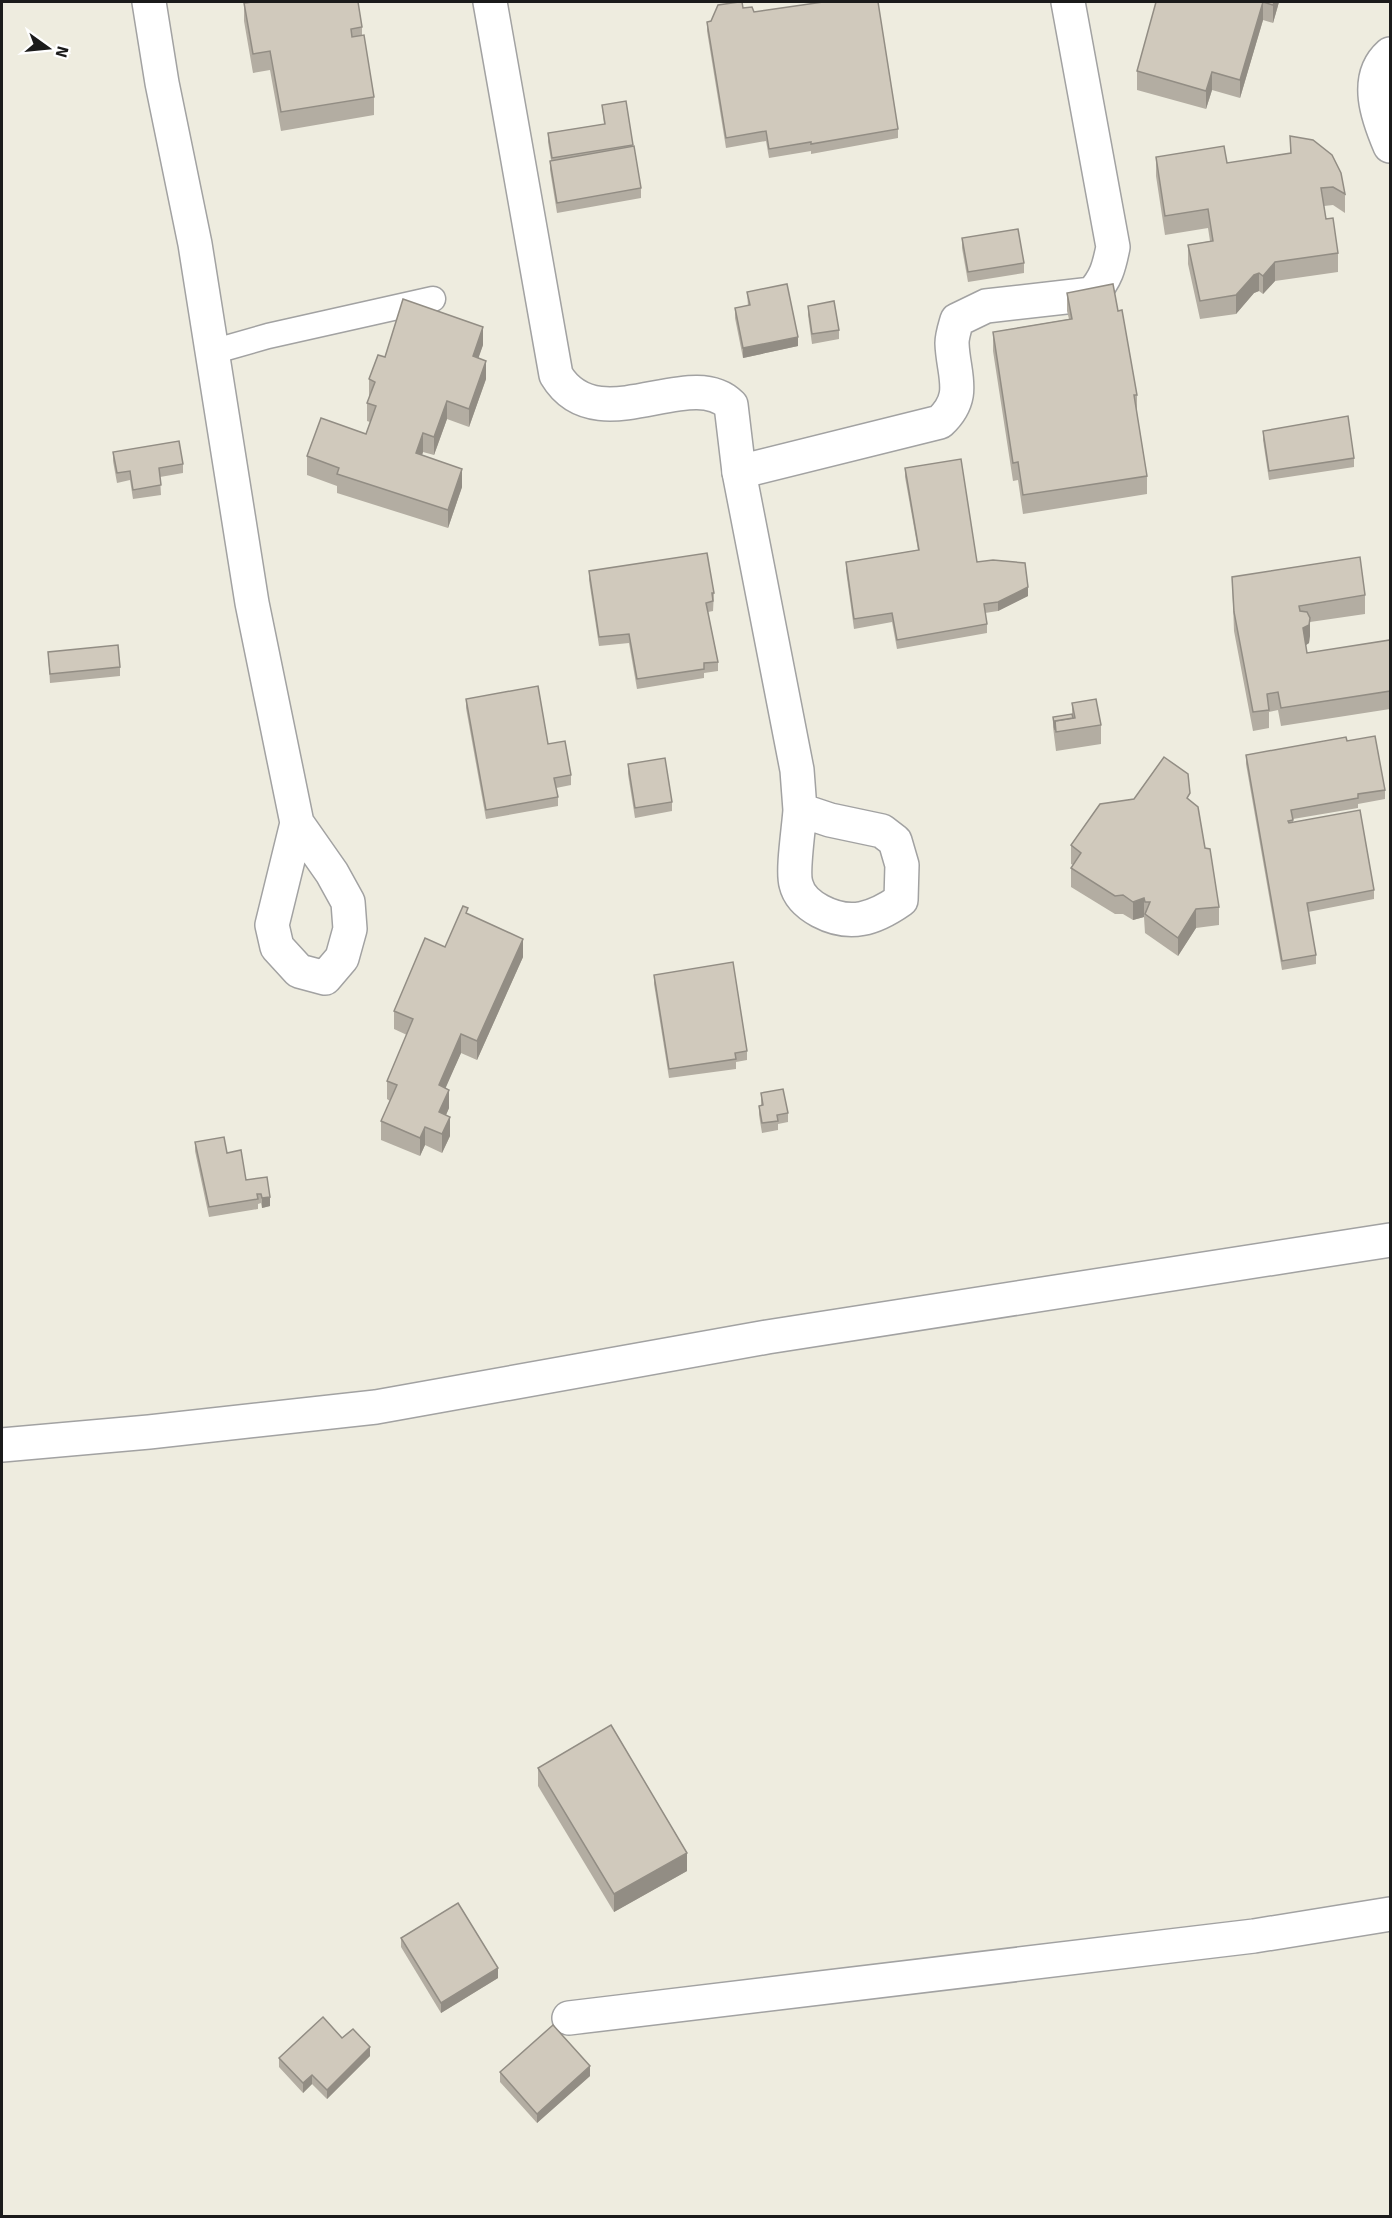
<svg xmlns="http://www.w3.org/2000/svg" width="1392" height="2218" font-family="Signika,sans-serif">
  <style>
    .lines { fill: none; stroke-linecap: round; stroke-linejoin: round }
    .lane-casing { stroke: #a2a2a2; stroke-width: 27 }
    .street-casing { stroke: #a2a2a2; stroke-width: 36 }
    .lane { stroke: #fff; stroke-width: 24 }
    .street { stroke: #fff; stroke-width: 33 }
    .wall { fill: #b3ada2 }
    .shaded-wall { fill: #928d84 }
    .building { fill: #d0c9bc; stroke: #928d84; stroke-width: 1.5 }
  </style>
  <rect width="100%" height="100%" fill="#eeecdf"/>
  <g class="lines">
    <g class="lane-casing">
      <path id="lane" d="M212,352L268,336L433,299"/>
    </g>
    <g class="street-casing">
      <g id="street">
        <path d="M149,2L162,83L195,244L252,603L297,823L332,873L348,902L350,929L342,958L325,978L299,971L277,947L272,925L297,823"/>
        <path d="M490,2L556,375C597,443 690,364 731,405L739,472L797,770L800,810L830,820L882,831L895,841L902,865L901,900C874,919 850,927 820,911C809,905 799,897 796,884C792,871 799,827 800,810"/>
        <path d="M1390,54C1363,78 1378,118 1390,146"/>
        <path d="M739,472L940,422C968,396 953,375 952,343C952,336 955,327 957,320L986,306L1092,294C1106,279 1109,267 1113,247L1068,2"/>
        <path d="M2,1445L149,1432L376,1407L767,1337L1390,1240"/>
        <path d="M569,2018L1254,1936L1390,1914"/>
      </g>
    </g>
    <use href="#lane" class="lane"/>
    <use href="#street" class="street"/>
  </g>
  <g class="wall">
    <path d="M1156,2H1279L1273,23L1263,20L1240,98L1212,90L1206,109L1137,90V71Z"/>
    <path d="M244,3L362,27V35L374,97V115L281,131L270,70L253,73L244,21Z"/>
    <path d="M743,8L754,12L898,129V138L811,154V151L769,158L766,141L726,148L707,31V22L711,21Z"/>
    <path d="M626,101L633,147L641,188V198L557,213L550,170V161L551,160L548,142V133L604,124L602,105Z"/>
    <path d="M1290,136L1345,194V213L1333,205L1324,206L1326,219L1338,253V272L1275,281L1263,294L1259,291L1254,293L1236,314L1200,319L1188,264V245L1210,241L1208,228L1165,235L1156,176V157L1227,163L1290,153Z"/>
    <path d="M962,238L1024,263V273L968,282L962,248Z"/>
    <path d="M747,292L798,346L743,358L735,318V308L748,306Z"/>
    <path d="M1067,293L1118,311L1137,395V413L1147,476V494L1023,514L1018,480L1013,481L993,351V332L1069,319L1067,311Z"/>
    <path d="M808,306L839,330V339L812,344L808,315Z"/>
    <path d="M483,345L478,358L486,379L469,427L447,419L434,455L423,452L422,455L462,487L448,528L337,493V486L307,475V456L366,434L370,422L367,421V403L369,398V379L385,357Z"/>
    <path d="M1263,431L1354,458V467L1269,480L1263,440Z"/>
    <path d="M113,452L183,464V473L160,477L161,495L133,499L130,480L117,483L113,461Z"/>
    <path d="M905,468L977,562L1028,596L998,611L985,613L987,624V633L897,649L892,622L854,629L846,571V562L918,550L905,477Z"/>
    <path d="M589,571L714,593L713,611L708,612L718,662V671L704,673V678L637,689L629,643L599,646L589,580Z"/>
    <path d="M1232,577L1365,595V614L1310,622L1309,643L1306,645L1307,653L1390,640V709L1281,726L1278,710L1269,712V728L1253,731L1234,631Z"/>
    <path d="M48,652L120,667V676L50,683Z"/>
    <path d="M466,699L548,744L571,775V785L556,788L558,797V806L486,819L466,708Z"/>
    <path d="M1072,703L1101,725V744L1056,751L1053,727V717L1072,714Z"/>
    <path d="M1347,741L1385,790V799L1358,804V808L1293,819V823L1374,890V899L1308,912L1316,955V964L1282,970L1246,764V755Z"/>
    <path d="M628,764L672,802V811L635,818L628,774Z"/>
    <path d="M1190,801L1205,848L1219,907V925L1196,928L1178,956L1145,933L1144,917L1133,920L1123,914H1115L1071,887V868L1073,865L1071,864V845Z"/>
    <path d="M468,914L523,957L477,1060L461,1053L445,1088L449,1108L446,1115L450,1136L442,1153L425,1145L420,1156L381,1140V1121L390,1101L387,1099V1081L407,1035L394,1029V1011L445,947Z"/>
    <path d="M654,975L747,1051V1060L736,1062V1069L669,1078L654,984Z"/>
    <path d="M761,1093L788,1113V1122L778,1124V1130L762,1133L759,1115V1106L761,1105Z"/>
    <path d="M195,1142L227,1153L246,1180L267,1177L270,1206L262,1208L261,1203L258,1204V1209L209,1217L195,1151Z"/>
    <path d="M538,1768L687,1871L614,1912L538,1786Z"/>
    <path d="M401,1938L498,1978L441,2013L401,1947Z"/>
    <path d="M342,2038L370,2056L327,2099L312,2084L303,2093L279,2067V2058Z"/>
    <path d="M500,2072L590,2076L537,2123L500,2082Z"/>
  </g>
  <g class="shaded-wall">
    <path d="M1263,2V20L1240,98V80Z"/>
    <path d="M1274,2H1279L1273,23V5Z"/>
    <path d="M1212,72V90L1206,109V91Z"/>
    <path d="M1275,262V281L1263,294V276Z"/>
    <path d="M1259,273V291L1254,293L1236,314V295L1254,275Z"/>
    <path d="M483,327V345L473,374V356Z"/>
    <path d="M798,337V346L743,358V348Z"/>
    <path d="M486,361V379L469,427V409Z"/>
    <path d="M447,401V419L434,455V437Z"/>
    <path d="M423,433V452L416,472V453Z"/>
    <path d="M462,469V487L448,528V510Z"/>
    <path d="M1028,587V596L998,611V602Z"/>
    <path d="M1310,618V636L1309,643L1303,647V628Z"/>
    <path d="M1144,898V917L1133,920V902Z"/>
    <path d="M1196,909V928L1178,956V938Z"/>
    <path d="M523,939V957L477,1060V1041Z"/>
    <path d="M461,1034V1053L439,1103V1085Z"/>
    <path d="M449,1090V1108L439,1131V1112Z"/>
    <path d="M450,1117V1136L442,1153V1134Z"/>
    <path d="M425,1127V1145L420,1156V1138Z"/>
    <path d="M270,1197V1206L262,1208V1198Z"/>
    <path d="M687,1853V1871L614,1912V1894Z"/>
    <path d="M498,1968V1978L441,2013V2003Z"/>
    <path d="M370,2047V2056L327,2099V2090Z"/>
    <path d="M590,2066V2076L537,2123V2114Z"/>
    <path d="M312,2075V2084L303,2093V2083Z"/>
  </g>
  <g class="building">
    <path d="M253,2H358L362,27L351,29L352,37L364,35L374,97L281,112L270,51L253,54L244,3Z"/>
    <path d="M739,2H742L743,8L752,7L754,12L823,2H878L898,129L811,144V142L769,149L766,131L726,138L707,22L711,21L718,5Z"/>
    <path d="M1156,2H1274L1273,5L1263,2L1240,80L1212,72L1206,91L1137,71Z"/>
    <path d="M626,101L633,145L552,158L548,133L605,124L602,105Z"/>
    <path d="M1290,136L1313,140L1332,155L1341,173L1345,194L1333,187L1321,188L1326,219L1333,218L1338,253L1275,262L1263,276L1259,273L1254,275L1236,295L1200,301L1188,245L1213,241L1208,209L1165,216L1156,157L1224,146L1227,163L1291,153Z"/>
    <path d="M634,146L641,188L557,203L550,161Z"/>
    <path d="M1018,229L1024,263L968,272L962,238Z"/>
    <path d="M787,284L798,337L743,348L735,308L750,305L747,292Z"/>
    <path d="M1113,284L1118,311L1122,310L1137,395H1134L1147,476L1023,495L1018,462L1013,463L993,332L1072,319L1067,293Z"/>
    <path d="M403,299L483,327L473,356L486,361L469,409L447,401L434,437L423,433L416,453L462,469L448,510L337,474L339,468L307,456L321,418L366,434L376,406L367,403L375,382L369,379L378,355L385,357Z"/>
    <path d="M834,301L839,330L812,334L808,306Z"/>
    <path d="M1348,416L1354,458L1269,471L1263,431Z"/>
    <path d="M179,441L183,464L159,468L161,485L133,490L130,471L117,473L113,452Z"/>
    <path d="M961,459L977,562L993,560L1025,563L1028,587L998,602L984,604L987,624L897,640L892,613L854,619L846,562L919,550L905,468Z"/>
    <path d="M707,553L714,593H712L713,601L706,603L718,662L704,663V669L637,679L629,634L599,637L589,571Z"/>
    <path d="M1360,557L1365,595L1299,606L1300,611L1307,612L1310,618L1309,625L1303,628L1307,653L1390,640V691L1281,708L1278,692L1267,694L1269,710L1253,712L1234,612L1232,577Z"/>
    <path d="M118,645L120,667L50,674L48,652Z"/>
    <path d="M538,686L548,744L565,741L571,775L554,778L558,797L486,810L466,699Z"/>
    <path d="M1096,699L1101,725L1056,732L1055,721L1075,718L1072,703Z"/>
    <path d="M1072,714L1073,718L1055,721V730L1053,717Z"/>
    <path d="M1375,736L1385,790L1358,794V798L1291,810L1293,820L1288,821L1289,823L1360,810L1374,890L1307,903L1316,955L1282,961L1246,755L1346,737L1347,741Z"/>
    <path d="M1164,757L1188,774L1190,793L1187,798L1198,807L1205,848L1210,849L1219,907L1196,909L1178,938L1145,914L1150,902H1145L1144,898L1133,902L1123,895L1115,896L1071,868L1081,853L1071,845L1100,804L1134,799Z"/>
    <path d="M665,758L672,802L635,808L628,764Z"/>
    <path d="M463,906L468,908L466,913L523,939L477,1041L461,1034L439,1085L449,1090L439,1112L450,1117L442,1134L425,1127L420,1138L381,1121L397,1085L387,1081L413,1019L394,1011L425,938L445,947Z"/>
    <path d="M733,962L747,1051L735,1053L736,1059L669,1069L654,975Z"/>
    <path d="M783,1089L788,1113L777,1115L778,1121L762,1123L759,1106L763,1105L761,1093Z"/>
    <path d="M224,1137L227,1153L241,1150L246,1180L267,1177L270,1197L262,1198L261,1194H257L258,1199L209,1207L195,1142Z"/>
    <path d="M611,1725L687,1853L614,1894L538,1768Z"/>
    <path d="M458,1903L498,1968L441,2003L401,1938Z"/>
    <path d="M323,2017L342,2038L353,2029L370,2047L327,2090L312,2075L303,2083L279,2058Z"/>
    <path d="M553,2025L590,2066L537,2114L500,2072Z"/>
  </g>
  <rect width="1392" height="2218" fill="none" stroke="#1b1b1b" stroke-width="6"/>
  <g transform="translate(48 48) rotate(105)" stroke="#ffffff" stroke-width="4.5" paint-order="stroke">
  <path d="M0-4.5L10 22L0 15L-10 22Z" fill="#1b1b1b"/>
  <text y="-9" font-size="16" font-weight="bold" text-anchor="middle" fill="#1b1b1b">N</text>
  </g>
</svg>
